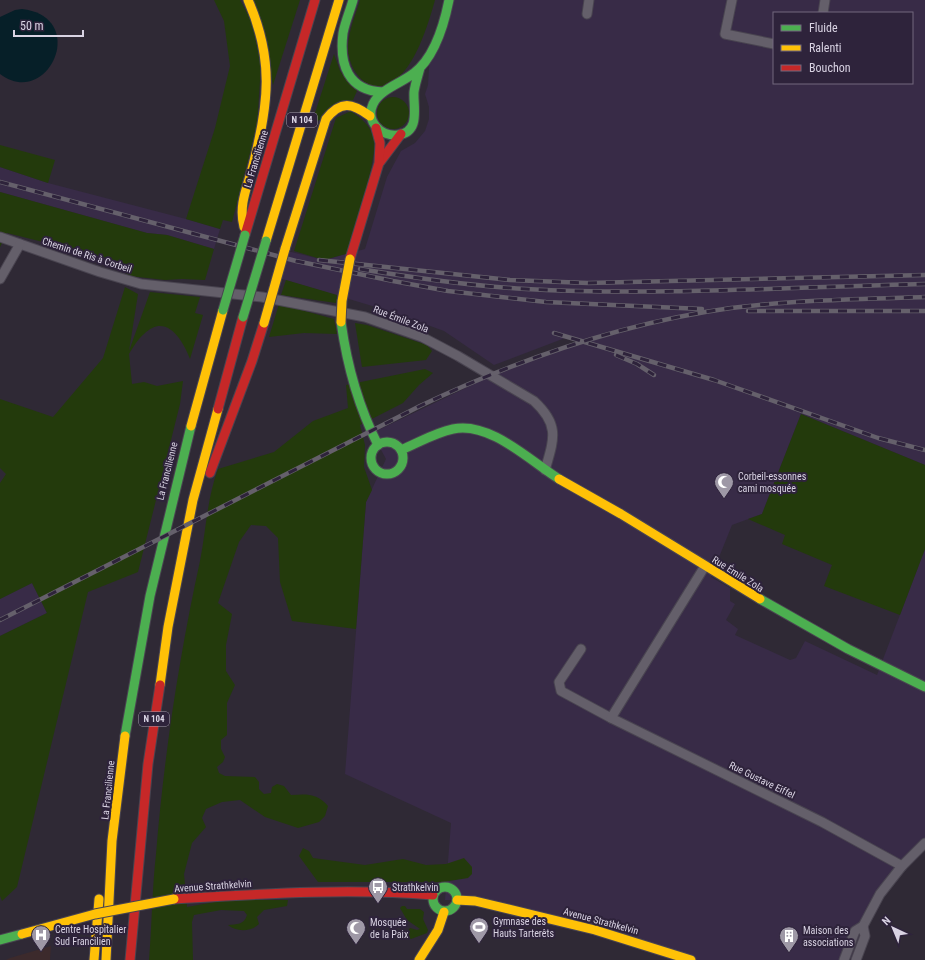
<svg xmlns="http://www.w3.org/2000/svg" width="925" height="960" font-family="'Roboto Condensed',sans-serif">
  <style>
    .built { fill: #382b47; fill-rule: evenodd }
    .medical { fill: #3c2a2c }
    .green { fill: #233a0c }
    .water { fill: #061f28 }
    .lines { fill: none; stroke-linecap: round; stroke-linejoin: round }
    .street-casing { stroke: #494450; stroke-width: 11 }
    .fast-casing { stroke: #494450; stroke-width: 11 }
    .slow-casing { stroke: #494450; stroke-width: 11 }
    .jam-casing { stroke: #494450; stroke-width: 11 }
    .street { stroke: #645f6a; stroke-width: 9 }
    .fast { stroke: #4caf50; stroke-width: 9 }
    .slow { stroke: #ffc107; stroke-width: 9 }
    .jam { stroke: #c62828; stroke-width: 9 }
    .rail-casing { stroke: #65606b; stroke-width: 4.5 }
    .rail { stroke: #2e233b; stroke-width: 3; stroke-dasharray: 9; stroke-linecap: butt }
    .fast-bridge-casing { stroke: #494450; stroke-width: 11; stroke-linecap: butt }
    .slow-bridge-casing { stroke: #494450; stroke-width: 11; stroke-linecap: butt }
    .fast-bridge { stroke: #4caf50; stroke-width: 9 }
    .slow-bridge { stroke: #ffc107; stroke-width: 9 }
    .labels { text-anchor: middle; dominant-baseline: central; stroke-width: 4; stroke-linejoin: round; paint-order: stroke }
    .shield { fill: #2e233b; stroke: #a69eb1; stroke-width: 1 }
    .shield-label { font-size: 9px; font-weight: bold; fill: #d9d3e3 }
    .street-label { font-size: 10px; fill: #d9d3e3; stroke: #2e233b }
    .poi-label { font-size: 10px; fill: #d9d3e3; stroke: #2e233b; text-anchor: start }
  </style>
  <rect width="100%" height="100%" fill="#2f2935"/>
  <g class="built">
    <path d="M449,0H925V465L801,414L762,514L732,525L711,577L730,588V601L735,604L726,620L738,629L735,635L790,660L796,658L805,641L877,675L925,549V843L909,859L863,926L850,960H691L457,900H445L451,823L345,774L366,502L386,459L372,433L480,381L540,357L584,343L565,338L494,365L444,331L389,311L272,276L279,249L324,260L365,249L387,177L401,151L415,143L425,131L429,119V107L425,94L428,85L430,52ZM774,13H912V83H774Z"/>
    <path d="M0,167L48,183L186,219L220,229L214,249L167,235L147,233L0,192Z"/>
    <path d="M32,583L47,613L0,636V599Z"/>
  </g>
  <path class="medical" d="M51,946L50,960H6L10,958Z"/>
  <g class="green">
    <path d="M214,0H240L252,22L261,65L257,126L232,222L223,220L220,229L186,219L215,128L230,66L224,21Z"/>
    <path d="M253,0H300L273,85Z"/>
    <path d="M360,0H435C428,25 415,69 391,83C368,97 348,69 348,48C348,32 356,14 360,0Z"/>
    <path d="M334,54L340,71L357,91L353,100L316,122L315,113Z"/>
    <circle cx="393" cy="113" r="16"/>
    <path d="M351,111C362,119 370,125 374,139C378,156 354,232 349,253L324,260L294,251L336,118Z"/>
    <path d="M0,145L55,160L48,183L0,167Z"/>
    <path d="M0,192L147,233L167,235L214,249L205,280L182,279L165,280L129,276L107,258L7,233L0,247Z"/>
    <path d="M286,280L337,295L336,303L281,295Z"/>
    <path d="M125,287L138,294L129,351L150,292L200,297L195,313L203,315L190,359C183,340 166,312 144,334C138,339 133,347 129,354L132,384L144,382L157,386L183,381L180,404L138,572L88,592L17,887L2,901L0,896V636L47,613L32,583L0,599V483L6,474L0,468V399L53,417L103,358Z"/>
    <path d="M279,304L334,319L337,334L304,333L269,337Z"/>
    <path d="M355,323L367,325L427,345L432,351L426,360L362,367Z"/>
    <path d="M425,369L433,373L419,385L403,403L360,425L365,445L364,467L372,490L366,502L356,629L292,621L280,582L278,538L266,526L251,525L239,542L218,603L232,614L226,645V671L235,685L227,703V735L221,740V749L225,757L223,762L217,767L219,773L225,776L255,777L259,782V789L264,794L271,793L272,787L277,784L284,786L291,795C307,794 317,793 328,806L325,816L319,822L298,828L265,817L240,800L222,802L206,809L202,818L206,827L192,843L184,874L187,907L226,900H288L287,906L264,910L257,917L259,924C251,932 236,932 228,925C237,924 244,925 247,915L244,911L221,910L194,915L192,922L193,960H149C152,925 152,889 156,854C164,756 179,657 200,561C206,531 207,498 218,469L274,452L313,421L348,408L346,385Z"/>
    <path d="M801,414L925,465V549L900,615L824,586L832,565L782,544L785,535L748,519L762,514Z"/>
    <path d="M303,848L309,851L313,858L365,865L403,859L426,865L446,864L464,858L472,867V874L468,878L443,882H318L299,856Z"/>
    <path d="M402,906H405L407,909H420L424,912L423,919L428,930L427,933L411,939L408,937L407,932L410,928L417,930L420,929L407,920L400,908Z"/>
  </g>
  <path class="water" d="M22,9C90,17 48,110 0,74V17L15,10Z"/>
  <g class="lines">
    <g class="street-casing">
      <g id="street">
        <path d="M732,0L725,34L774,44"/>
        <path d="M823,13L825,0"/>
        <path d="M587,14L589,0"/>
        <path d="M0,237L100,272L141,284L262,297L365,317L422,337L458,356L534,401C560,425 554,439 545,470"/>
        <path d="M0,279L20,244"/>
        <path d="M581,649L559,682L561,691L611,718L822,822L902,866"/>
        <path d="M611,718L705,566"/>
        <path d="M844,960L855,931L863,926L880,894L902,866L925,843"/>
        <path d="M856,960L865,936L863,926"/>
      </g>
    </g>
    <g class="fast-casing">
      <g id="fast">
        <path d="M353,0C350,11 345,22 343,33C339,64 348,91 383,92"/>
        <path d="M420,68C418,76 415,84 414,92C413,107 421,132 398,135C381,137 365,121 373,104C380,89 402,83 414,73C435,57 444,25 449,0"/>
        <path d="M341,322C347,365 358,406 378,445"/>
        <circle cx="387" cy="458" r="16"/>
        <path d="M401,450C418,443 434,433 453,429C490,421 530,461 559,479"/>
        <path d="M760,599L848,649L925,687"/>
        <path d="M125,736L150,596L191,426"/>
        <circle cx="445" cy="899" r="12"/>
        <path d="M0,940L22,934"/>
      </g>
    </g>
    <g class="slow-casing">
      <g id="slow">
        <path d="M244,227C238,204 248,186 253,165C269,103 274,59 248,0"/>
        <path d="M266,241L339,0"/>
        <path d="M285,249L326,119C341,100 352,103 370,116"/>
        <path d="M191,426L223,310"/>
        <path d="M559,479L621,514L760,599"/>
        <path d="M160,685L168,627L193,500L218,409"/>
        <path d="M457,900L475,901L595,930L691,960"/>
        <path d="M94,960L99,899"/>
        <path d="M106,960L112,841L125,736"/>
        <path d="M419,960L438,930L444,912"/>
      </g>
    </g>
    <g class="jam-casing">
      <g id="jam">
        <path d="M380,162L401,134"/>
        <path d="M245,235L315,0"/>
        <path d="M350,259L379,163L380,143L376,128"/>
        <path d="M218,409L243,317"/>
        <path d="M210,473L252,361L264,323"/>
        <path d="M174,899C260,894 347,888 433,895"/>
        <path d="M130,960L148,764L160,685"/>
      </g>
    </g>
    <use href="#street" class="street"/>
    <use href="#fast" class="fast"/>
    <use href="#slow" class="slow"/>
    <use href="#jam" class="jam"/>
    <g class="rail-casing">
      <g id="rail">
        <path d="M0,182L296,261L393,281L448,291L546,302L702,309"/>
        <path d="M319,260L510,280L588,283L925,275"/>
        <path d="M360,269C415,278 470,286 526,289C658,296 792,287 925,284"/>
        <path d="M748,311H925"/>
        <path d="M554,333L714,380L878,438L925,450"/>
        <path d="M616,355L637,364L654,375"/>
        <path d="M0,620L420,406C519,359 622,323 731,308C796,300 860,299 925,297"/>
      </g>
    </g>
    <use href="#rail" class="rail"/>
    <g class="fast-bridge-casing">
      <g id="fast-bridge">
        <path d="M223,310L245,235"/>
        <path d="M243,317L266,241"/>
      </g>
    </g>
    <g class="slow-bridge-casing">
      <g id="slow-bridge">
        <path d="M341,322L342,301L350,259"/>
        <path d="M264,323L285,249"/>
        <path d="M22,934L95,914L174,899"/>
      </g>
    </g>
    <use href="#fast-bridge" class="fast-bridge"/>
    <use href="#slow-bridge" class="slow-bridge"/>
  </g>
  <defs>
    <g id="mosque-pin" transform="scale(1)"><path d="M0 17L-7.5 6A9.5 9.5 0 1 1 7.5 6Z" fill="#9e98a6" stroke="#2e233b"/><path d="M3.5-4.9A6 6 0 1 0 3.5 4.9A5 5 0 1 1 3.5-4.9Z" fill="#fff"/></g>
    <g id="bus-pin" transform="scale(1)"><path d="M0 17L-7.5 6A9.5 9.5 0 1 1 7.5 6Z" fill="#9e98a6" stroke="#2e233b"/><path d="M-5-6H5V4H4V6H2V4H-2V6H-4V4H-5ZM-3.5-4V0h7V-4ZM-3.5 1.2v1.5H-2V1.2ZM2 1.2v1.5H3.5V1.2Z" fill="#fff"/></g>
    <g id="stadium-pin" transform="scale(1)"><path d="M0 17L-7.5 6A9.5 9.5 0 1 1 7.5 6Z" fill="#9e98a6" stroke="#2e233b"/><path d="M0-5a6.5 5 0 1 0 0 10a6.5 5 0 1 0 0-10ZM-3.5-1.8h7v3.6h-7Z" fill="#fff"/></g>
    <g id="hospital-pin" transform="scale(1)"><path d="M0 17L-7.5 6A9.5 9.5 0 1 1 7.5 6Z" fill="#9e98a6" stroke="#2e233b"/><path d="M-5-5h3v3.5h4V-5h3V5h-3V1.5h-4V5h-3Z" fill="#fff"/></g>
    <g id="building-pin" transform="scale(1)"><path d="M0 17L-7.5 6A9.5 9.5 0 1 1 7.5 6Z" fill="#9e98a6" stroke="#2e233b"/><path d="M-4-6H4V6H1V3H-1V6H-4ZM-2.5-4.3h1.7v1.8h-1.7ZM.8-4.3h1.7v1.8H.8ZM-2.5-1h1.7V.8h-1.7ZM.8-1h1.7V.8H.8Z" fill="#fff"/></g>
  </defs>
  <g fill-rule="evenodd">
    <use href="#mosque-pin" x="724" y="482"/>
    <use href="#bus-pin" x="378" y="887"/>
    <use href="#stadium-pin" x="479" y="927"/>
    <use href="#mosque-pin" x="356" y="928"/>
    <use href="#hospital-pin" x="41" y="935"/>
    <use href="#building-pin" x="789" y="936"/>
  </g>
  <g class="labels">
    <g class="shield">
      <rect x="287" y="113" width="30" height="14" rx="3"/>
      <rect x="139" y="712" width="30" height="14" rx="3"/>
    </g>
    <g class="shield-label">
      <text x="302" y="120">N 104</text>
      <text x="154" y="719">N 104</text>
    </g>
    <g class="street-label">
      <text transform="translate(256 159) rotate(-73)">La Francilienne</text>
      <text transform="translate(87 255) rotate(18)">Chemin de Ris à Corbeil</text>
      <text transform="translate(401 319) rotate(21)">Rue Émile Zola</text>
      <text transform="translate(167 471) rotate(-76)">La Francilienne</text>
      <text transform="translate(738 574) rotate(32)">Rue Émile Zola</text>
      <text transform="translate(762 780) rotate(26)">Rue Gustave Eiffel</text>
      <text transform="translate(108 790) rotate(-84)">La Francilienne</text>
      <text transform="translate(213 886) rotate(-4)">Avenue Strathkelvin</text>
      <text transform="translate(601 921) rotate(15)">Avenue Strathkelvin</text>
    </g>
    <g class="poi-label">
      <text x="738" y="476">Corbeil-essonnes<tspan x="738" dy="12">cami mosquée</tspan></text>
      <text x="392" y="887">Strathkelvin</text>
      <text x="493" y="921">Gymnase des<tspan x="493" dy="12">Hauts Tarterêts</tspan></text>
      <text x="370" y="922">Mosquée<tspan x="370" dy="12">de la Paix</tspan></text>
      <text x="55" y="929">Centre Hospitalier<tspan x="55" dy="12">Sud Francilien</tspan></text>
      <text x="803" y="930">Maison des<tspan x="803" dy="12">associations</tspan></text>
    </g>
  </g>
  <rect x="773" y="12" width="140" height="72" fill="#2e233b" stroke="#72697e"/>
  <rect x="781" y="25" width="20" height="6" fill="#4caf50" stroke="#72697e"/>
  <text x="809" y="32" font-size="12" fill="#d9d3e3">Fluide</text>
  <rect x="781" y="45" width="20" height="6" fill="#ffc107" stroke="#72697e"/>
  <text x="809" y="52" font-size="12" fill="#d9d3e3">Ralenti</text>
  <rect x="781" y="65" width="20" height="6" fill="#c62828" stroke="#72697e"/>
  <text x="809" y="72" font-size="12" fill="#d9d3e3">Bouchon</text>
  <g transform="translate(893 928) rotate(316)" stroke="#2e233b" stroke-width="3" paint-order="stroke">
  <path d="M0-3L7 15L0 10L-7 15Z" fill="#d9d3e3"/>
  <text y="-6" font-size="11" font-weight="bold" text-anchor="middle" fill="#d9d3e3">N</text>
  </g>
  <path d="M14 30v6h69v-6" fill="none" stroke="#d9d3e3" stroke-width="2"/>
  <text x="20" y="30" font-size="12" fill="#d9d3e3" stroke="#2e233b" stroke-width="3" paint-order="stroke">50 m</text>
</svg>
